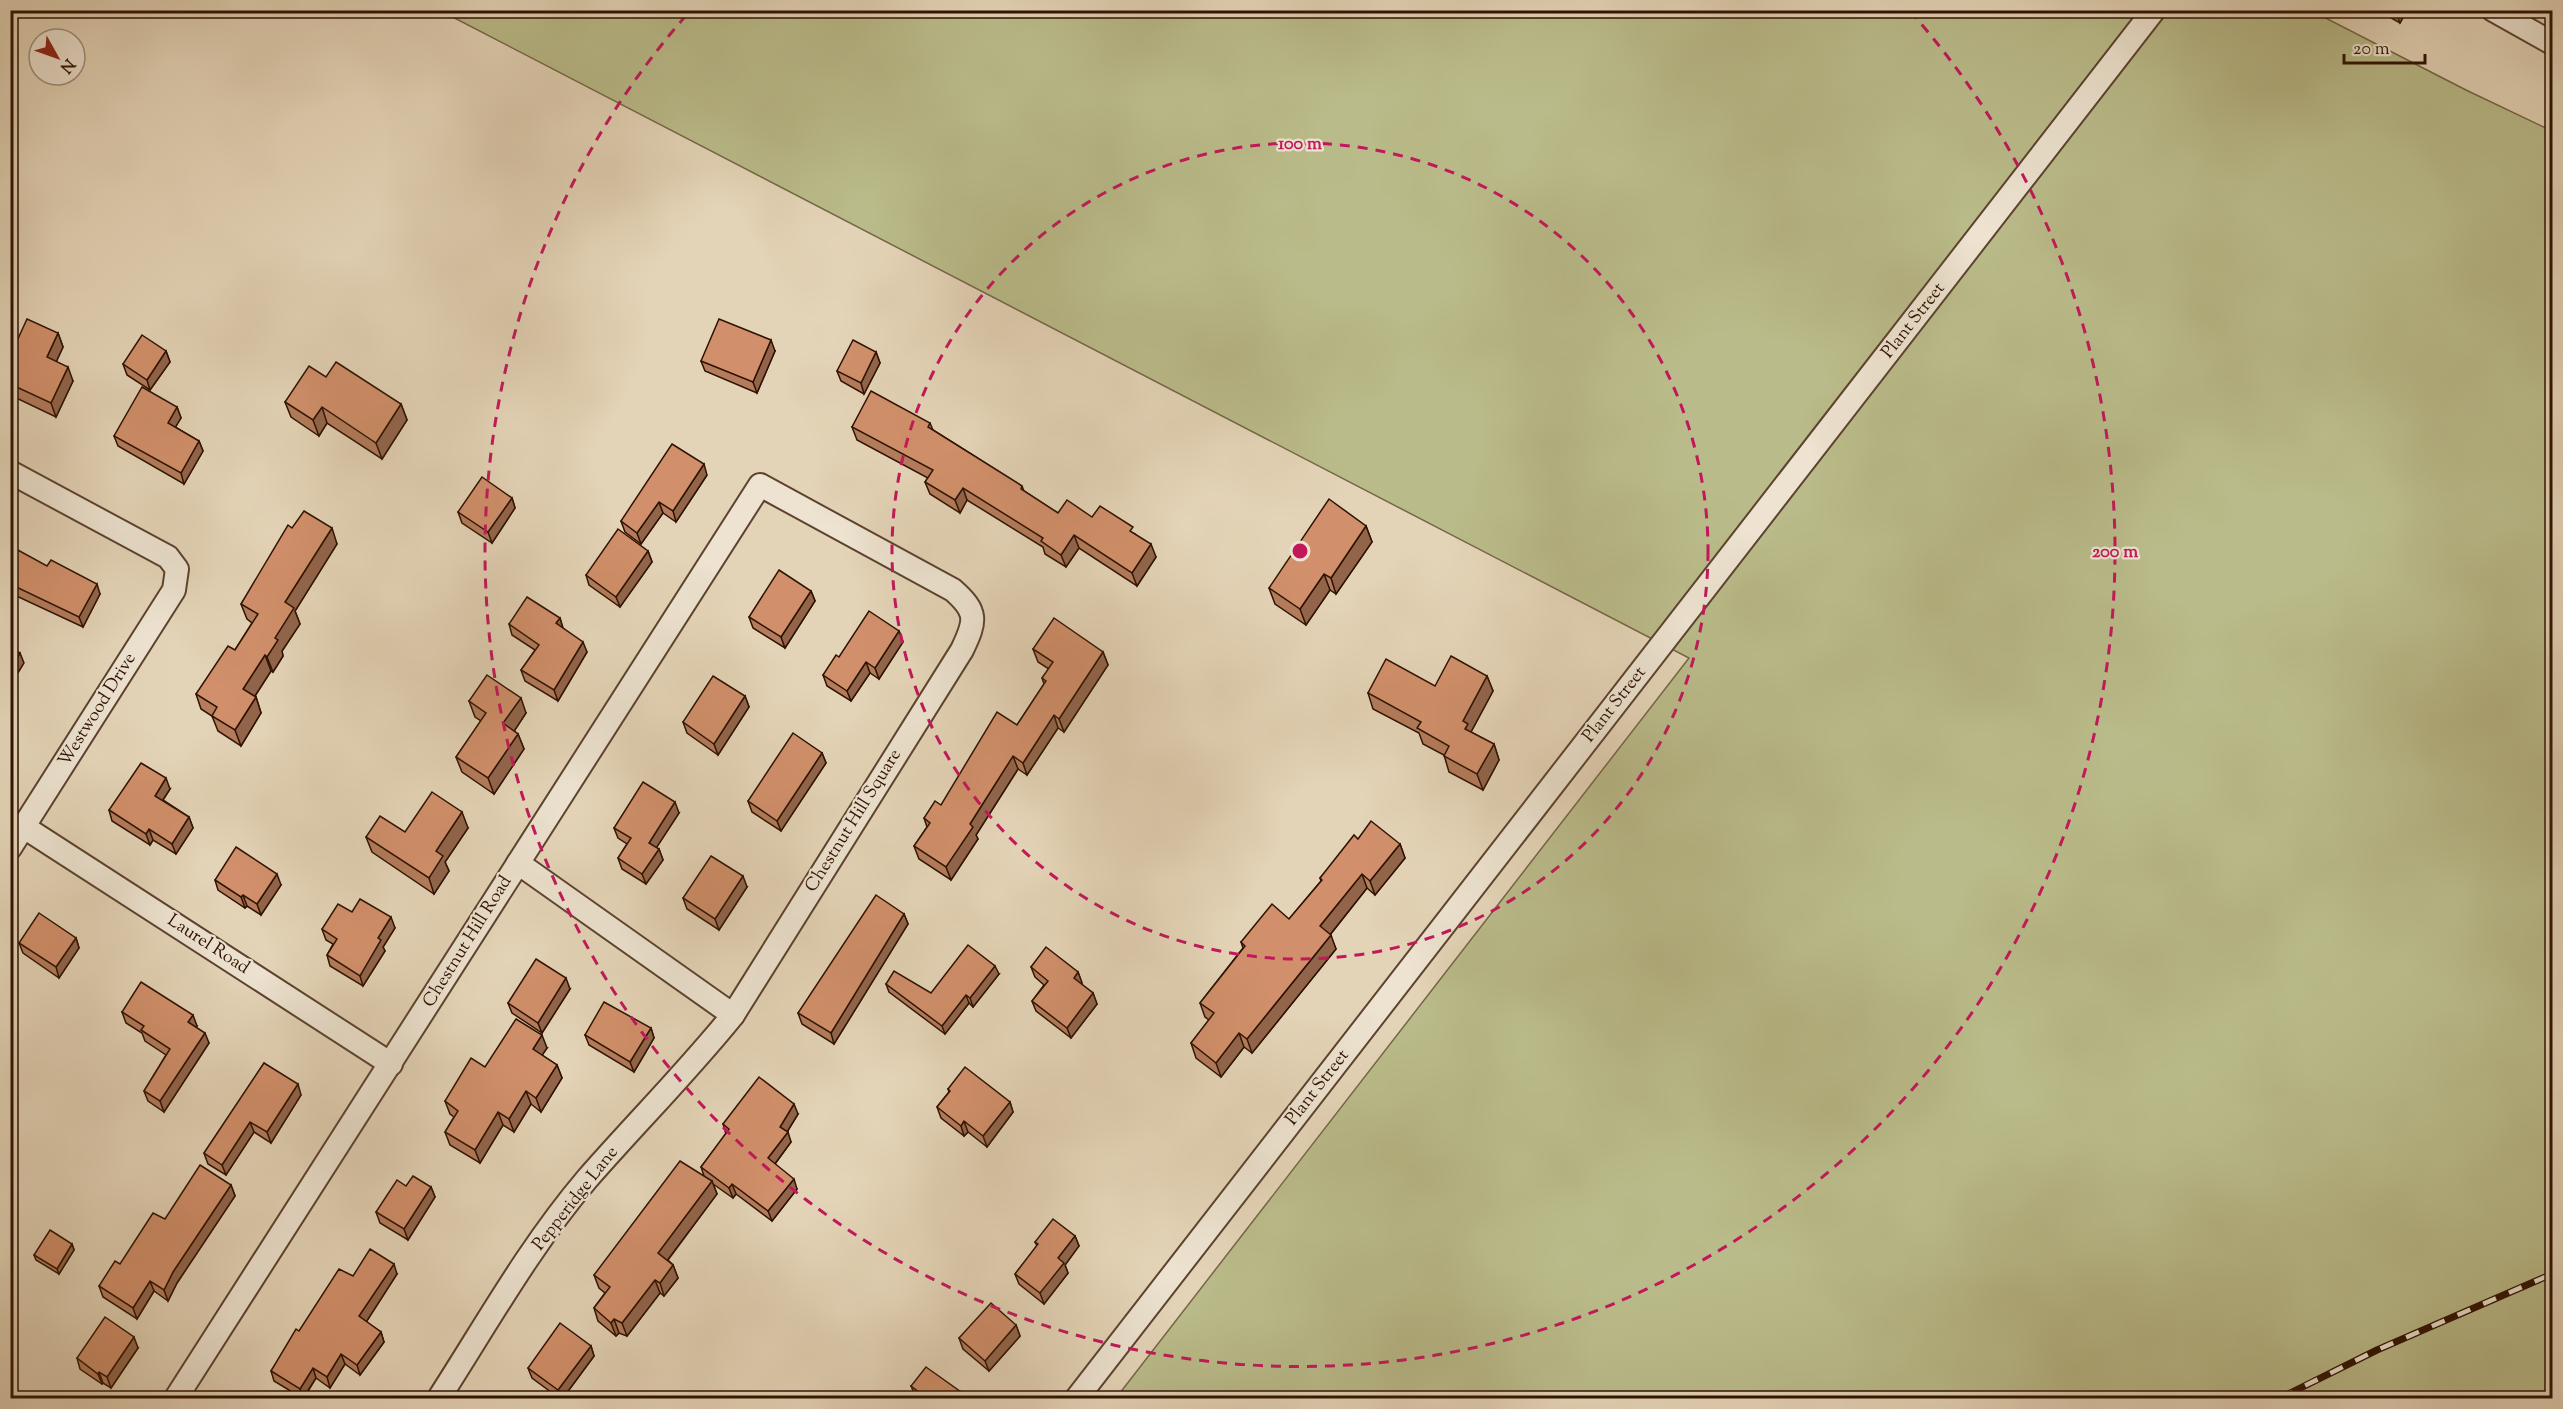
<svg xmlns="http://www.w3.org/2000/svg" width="2563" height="1409" font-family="'Sorts Mill Goudy',serif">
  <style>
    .green { fill: #babb8a; stroke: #746646; stroke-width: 1.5 }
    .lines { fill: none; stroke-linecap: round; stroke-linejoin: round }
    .minor-casing { stroke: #5c422f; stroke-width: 26 }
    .minor { stroke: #ede3d0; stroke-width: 22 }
    .rail-casing { stroke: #2e1202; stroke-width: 7 }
    .rail { stroke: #ede3d0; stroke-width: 4.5; stroke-dasharray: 14; stroke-linecap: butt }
    .wall { fill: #b47c5c; stroke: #2e1202; stroke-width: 1.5 }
    .shaded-wall { fill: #92654b; stroke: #2e1202; stroke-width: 1.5 }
    .building { fill: #d1906b; stroke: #2e1202; stroke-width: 1.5 }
    .ring { fill: none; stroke: #c2185b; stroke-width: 3; stroke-dasharray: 10 8 }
    .labels { text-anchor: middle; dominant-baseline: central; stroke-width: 4.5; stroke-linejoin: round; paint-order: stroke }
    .street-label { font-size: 18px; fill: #2e1202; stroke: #ede3d0 }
    .centre { fill: #c2185b; stroke: #ede3d0; stroke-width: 3 }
    .ring-label { font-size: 18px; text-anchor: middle; font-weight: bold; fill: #c2185b; stroke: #ede3d0; stroke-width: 4.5; stroke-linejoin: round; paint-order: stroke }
  </style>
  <rect width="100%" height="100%" fill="#e4d4b7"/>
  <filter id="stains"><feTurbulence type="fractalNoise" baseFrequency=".00333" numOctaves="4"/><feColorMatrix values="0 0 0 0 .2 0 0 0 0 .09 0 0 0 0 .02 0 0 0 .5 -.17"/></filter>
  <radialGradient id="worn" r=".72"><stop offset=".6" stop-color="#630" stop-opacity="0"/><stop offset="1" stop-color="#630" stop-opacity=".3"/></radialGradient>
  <path class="green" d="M441,11H2312L2466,90L2552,131V1398H1116L1689,658Z"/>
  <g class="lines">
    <g class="minor-casing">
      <g id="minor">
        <path d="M2493,10L2552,43"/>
        <path d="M10,472L168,557L177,569L174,590L10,848"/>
        <path d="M24,827L391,1064"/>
        <path d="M518,863L733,1015"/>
        <path d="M176,1398L760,485L953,590C978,612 976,621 962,650L733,1015C687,1072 635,1124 587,1179C530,1246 486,1325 439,1398"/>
        <path d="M1077,1398L2154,10"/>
      </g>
    </g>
    <use href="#minor" class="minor"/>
    <g class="rail-casing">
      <path id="rail" d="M2280,1398L2377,1350L2552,1274"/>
    </g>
    <use href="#rail" class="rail"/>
  </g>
  <g class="wall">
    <path d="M2377,10H2407L2400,23Z"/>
    <path d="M58,333L63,347L56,362L73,381L56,417L10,395V340L16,343Z"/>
    <path d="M166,351L170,362L150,390L127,375L123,364Z"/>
    <path d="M775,351L757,393L705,371L701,361Z"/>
    <path d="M876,352L880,363L864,394L841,381L837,371Z"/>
    <path d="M285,402L401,404L407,420L382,459L327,423L319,436L291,417Z"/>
    <path d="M177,407L181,418L175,427L199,441L203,451L184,484L118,446L114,436Z"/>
    <path d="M930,423L933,430L1022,486L1024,491L1058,513L1092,517L1135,534L1156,557L1137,586L1079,548L1066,567L1045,554L1043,547L967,500L960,513L930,494L925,482L928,478L857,440L852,427Z"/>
    <path d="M707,475L676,522L663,513L641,544L625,532L621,521Z"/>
    <path d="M512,498L515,508L492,543L462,523L458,512Z"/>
    <path d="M1366,526L1372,542L1336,594L1330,590L1306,625L1275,604L1269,588Z"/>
    <path d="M292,528L337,544L295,611L300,624L282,651L283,656L273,672L271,671L255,696L256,697L261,713L241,746L218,731L212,716L201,709L196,694L235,650L252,623L247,619L241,604Z"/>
    <path d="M648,551L652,562L620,607L589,585L586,575Z"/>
    <path d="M10,560L100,594L83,627L10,593Z"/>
    <path d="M811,591L815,601L785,648L753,628L749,617Z"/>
    <path d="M560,618L563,628L587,652L558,701L525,681L521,670L535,650L512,635L509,624Z"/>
    <path d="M899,631L903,642L879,679L870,673L851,701L827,686L823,675L839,657Z"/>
    <path d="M1033,649L1103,652L1108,665L1064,732L1058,728L1027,775L1018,769L976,835L978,839L951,880L919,859L914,846L927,827L924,818L941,805L1017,725L1044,684L1042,678L1049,669L1038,662Z"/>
    <path d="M1487,676L1493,691L1471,732L1494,744L1499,760L1483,790L1449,772L1444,755L1423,744L1419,733L1373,709L1368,693L1435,686Z"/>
    <path d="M745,696L749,707L718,755L687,733L683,722Z"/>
    <path d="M469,701L526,713L514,731L518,734L524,749L494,794L462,772L456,757L481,721L475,717Z"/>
    <path d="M822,753L826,763L781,831L752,812L748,801Z"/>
    <path d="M170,789L163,800L189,817L193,828L176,854L153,840L150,845L112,821L109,810Z"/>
    <path d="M679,813L656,848L659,849L663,860L646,884L622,869L618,858L627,844L618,838L614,828Z"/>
    <path d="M468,828L445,862L449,871L434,894L372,852L366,837L405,832Z"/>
    <path d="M1358,839L1400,844L1405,858L1375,895L1367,888L1330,935L1336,949L1252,1053L1244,1047L1221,1077L1196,1058L1191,1043L1209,1020L1205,1017L1200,1003L1243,948L1241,942L1289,919L1321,881L1320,878Z"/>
    <path d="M215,880L281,885L261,915L247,906L245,908L218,890Z"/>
    <path d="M747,887L719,930L687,909L683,898Z"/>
    <path d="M352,912L395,928L383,947L385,951L363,986L330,966L327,955L333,944L326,940L322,929Z"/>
    <path d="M904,914L908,924L834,1044L802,1024L798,1013Z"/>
    <path d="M76,938L79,948L59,978L23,953L19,943Z"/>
    <path d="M1031,967L1078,972L1082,983L1081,984L1093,993L1097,1004L1071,1038L1036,1011L1032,1001L1044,985L1035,977Z"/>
    <path d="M999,974L973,1007L969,1003L945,1034L889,992L886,984L931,993Z"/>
    <path d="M570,989L542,1033L512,1013L508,1003Z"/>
    <path d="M122,1012L197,1026L196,1027L209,1043L164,1112L148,1101L144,1091L166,1055L145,1041L142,1033L126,1023Z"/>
    <path d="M651,1028L654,1038L634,1072L589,1045L585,1035Z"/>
    <path d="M547,1048L542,1055L557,1065L562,1078L541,1112L531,1104L514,1132L503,1125L480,1163L450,1145L445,1132L454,1117L450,1114L445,1101L485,1067Z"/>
    <path d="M264,1063L301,1095L271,1143L254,1132L226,1175L208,1164L204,1153Z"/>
    <path d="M948,1089L1010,1102L1013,1112L987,1147L968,1132L964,1136L941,1118L937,1107L949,1092Z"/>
    <path d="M798,1114L787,1132L791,1142L775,1164L797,1189L772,1221L736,1194L733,1198L713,1184L717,1194L668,1260L673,1265L678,1278L664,1296L660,1293L627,1336L619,1333L616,1336L598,1321L594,1308L605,1293L599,1288L594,1275L704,1176L701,1167L726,1134L723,1124Z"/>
    <path d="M231,1185L235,1196L177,1283L168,1301L154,1291L137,1319L103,1297L99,1286L165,1219Z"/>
    <path d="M406,1186L431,1187L435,1197L408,1240L380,1223L376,1212Z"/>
    <path d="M1075,1236L1079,1246L1065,1265L1068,1273L1044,1304L1019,1284L1015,1274L1037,1246L1035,1242Z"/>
    <path d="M72,1244L74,1250L59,1274L36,1260L34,1255Z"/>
    <path d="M397,1274L366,1322L381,1332L384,1342L360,1375L345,1364L330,1388L316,1378L304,1398H302L274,1381L271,1371L299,1331L353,1276Z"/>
    <path d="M1016,1325L1020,1336L989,1371L963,1349L959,1338Z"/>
    <path d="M591,1346L594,1356L563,1398H559L532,1378L528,1368Z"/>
    <path d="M138,1348L111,1388L103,1383L102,1384L80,1369L77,1358Z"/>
    <path d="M911,1386L961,1392L963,1398H916Z"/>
  </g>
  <g class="shaded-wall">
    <path d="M2397,10H2407L2400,23L2396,13Z"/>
    <path d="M58,333L63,347L52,371L47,357Z"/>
    <path d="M771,340L775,351L757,393L753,382Z"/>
    <path d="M166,351L170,362L150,390L147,380Z"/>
    <path d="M876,352L880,363L864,394L861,383Z"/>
    <path d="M68,367L73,381L56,417L51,403Z"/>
    <path d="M401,404L407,420L382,459L376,443Z"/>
    <path d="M177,407L181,418L172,433L168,423Z"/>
    <path d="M322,407L327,423L319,436L313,420Z"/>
    <path d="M199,441L203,451L184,484L181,473Z"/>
    <path d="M704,464L707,475L676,522L673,511Z"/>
    <path d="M963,488L967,500L960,513L955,500Z"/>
    <path d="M512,498L515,508L492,543L488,532Z"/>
    <path d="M659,502L663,513L641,544L637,533Z"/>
    <path d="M1366,526L1372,542L1336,594L1331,578Z"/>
    <path d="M332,528L337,544L295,611L300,624L282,651L283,656L273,672L267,657L275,638L285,602Z"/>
    <path d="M1074,535L1079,548L1066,567L1061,555Z"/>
    <path d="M1151,544L1156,557L1137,586L1132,573Z"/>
    <path d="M648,551L652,562L620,607L616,597Z"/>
    <path d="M1324,574L1330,590L1306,625L1300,609Z"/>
    <path d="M97,584L100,594L83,627L79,617Z"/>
    <path d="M811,591L815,601L785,648L781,637Z"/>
    <path d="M560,618L563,629L556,623Z"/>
    <path d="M899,631L903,642L879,679L875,668Z"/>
    <path d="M583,642L587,652L558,701L554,690Z"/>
    <path d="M1103,652L1108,665L1064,732L1059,719Z"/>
    <path d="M20,653L24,663L10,686V670Z"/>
    <path d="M265,655L271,671L249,705L243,689Z"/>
    <path d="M866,662L870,673L851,701L847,691Z"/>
    <path d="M1487,676L1493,691L1471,732V745L1463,721Z"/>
    <path d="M745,696L749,707L718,755L714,744Z"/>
    <path d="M256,697L261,713L241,746L235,730Z"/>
    <path d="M521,698L526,713L509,739L503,723Z"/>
    <path d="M1054,715L1058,728L1027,775L1023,763Z"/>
    <path d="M518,734L524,749L494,794L488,778Z"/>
    <path d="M1494,744L1499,760L1483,790L1477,774Z"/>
    <path d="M822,753L826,763L781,831L777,821Z"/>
    <path d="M1013,756L1018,769L976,835L978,839L951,880L946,867L970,824Z"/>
    <path d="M166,778L170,789L159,806L155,796Z"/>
    <path d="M675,802L679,813L653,853L649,843Z"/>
    <path d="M462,812L468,828L445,862L449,871L434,894L429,878L436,851Z"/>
    <path d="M189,817L193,828L176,854L172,844Z"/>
    <path d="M149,829L153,840L150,845L146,834Z"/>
    <path d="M1400,844L1405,858L1375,895L1370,881Z"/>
    <path d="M659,849L663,860L646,884L642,874Z"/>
    <path d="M277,874L281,885L261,915L257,904Z"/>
    <path d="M1362,874L1367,888L1325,941L1320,926Z"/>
    <path d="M743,876L747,887L719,930L715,919Z"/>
    <path d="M243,895L247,906L245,908L241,897Z"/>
    <path d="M904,914L908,924L834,1044L831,1033Z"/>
    <path d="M391,917L395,928L383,947L385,951L363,986L360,976L378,938Z"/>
    <path d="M1331,935L1336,949L1252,1053L1247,1039Z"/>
    <path d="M76,938L79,948L59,978L56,967Z"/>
    <path d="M995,966L999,974L973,1007L970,998Z"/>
    <path d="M1078,972L1082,983L1078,989L1074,978Z"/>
    <path d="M566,978L570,989L542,1033L538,1023Z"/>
    <path d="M1093,993L1097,1004L1071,1038L1067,1028Z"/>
    <path d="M966,995L969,1003L945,1034L942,1026Z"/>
    <path d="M193,1015L197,1026L192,1033L188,1022Z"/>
    <path d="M651,1028L654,1038L634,1072L630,1062Z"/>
    <path d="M205,1033L209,1043L164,1112L160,1101Z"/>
    <path d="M1239,1033L1244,1047L1221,1077L1216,1063Z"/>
    <path d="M542,1035L547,1048L537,1063L533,1049Z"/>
    <path d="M557,1065L562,1078L541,1112L536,1098Z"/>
    <path d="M298,1084L301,1095L271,1143L267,1132Z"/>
    <path d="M526,1091L531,1104L514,1132L509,1119Z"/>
    <path d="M1010,1102L1013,1112L987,1147L983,1136Z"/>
    <path d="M794,1104L798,1114L784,1137L780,1127Z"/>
    <path d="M498,1112L503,1125L480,1163L475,1150Z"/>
    <path d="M964,1121L968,1132L964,1136L961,1126Z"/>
    <path d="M250,1122L254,1132L226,1175L222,1165Z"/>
    <path d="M788,1132L791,1142L771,1169L768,1158Z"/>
    <path d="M794,1179L797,1189L772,1221L768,1211Z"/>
    <path d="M712,1181L717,1194L663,1266L658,1253Z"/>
    <path d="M732,1184L736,1194L733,1198L729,1188Z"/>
    <path d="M231,1185L235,1196L177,1283L168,1301L164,1290L173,1272Z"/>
    <path d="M431,1187L435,1197L408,1240L404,1229Z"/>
    <path d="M1075,1236L1079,1246L1065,1265L1068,1273L1044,1304L1040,1293L1058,1258Z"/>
    <path d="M72,1244L74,1250L59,1274L57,1269Z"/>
    <path d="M394,1264L397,1274L363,1327L359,1316Z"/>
    <path d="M673,1265L678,1278L664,1296L660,1283Z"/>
    <path d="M655,1280L660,1293L627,1336L622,1323Z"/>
    <path d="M150,1281L154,1291L137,1319L133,1308Z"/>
    <path d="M614,1319L619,1333L616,1336L611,1323Z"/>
    <path d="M1016,1325L1020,1336L989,1371L985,1361Z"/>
    <path d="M381,1332L384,1342L360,1375L357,1365Z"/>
    <path d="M134,1337L138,1348L111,1388L107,1377Z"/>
    <path d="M591,1346L594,1356L563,1398H561L558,1390Z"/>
    <path d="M341,1354L345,1364L330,1388L327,1377Z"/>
    <path d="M313,1368L316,1378L303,1398L300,1389Z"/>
    <path d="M99,1372L103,1383L102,1384L98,1374Z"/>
    <path d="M961,1392L963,1398H957Z"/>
  </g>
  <g class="building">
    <path d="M27,319L58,333L47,357L68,367L51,403L10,384V340L16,343Z"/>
    <path d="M719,319L771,340L753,382L701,361Z"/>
    <path d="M142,335L166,351L147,380L123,364Z"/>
    <path d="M853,340L876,352L861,383L837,371Z"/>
    <path d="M336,362L401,404L376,443L322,407L313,420L285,402L309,366L326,377Z"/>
    <path d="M142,387L177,407L168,423L199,441L181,473L114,436Z"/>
    <path d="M871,391L930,423L928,427L1022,486L1021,489L1058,513L1067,500L1092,517L1100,506L1133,527L1130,531L1151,544L1132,573L1074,535L1061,555L1041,541L1043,538L963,488L955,500L925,482L933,470L852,427Z"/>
    <path d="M672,444L704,464L673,511L659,502L637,533L621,521Z"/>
    <path d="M482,477L512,498L488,532L458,512Z"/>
    <path d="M1329,499L1366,526L1331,578L1324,574L1300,609L1269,588Z"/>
    <path d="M304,511L332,528L285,602L294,608L275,638L278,640L267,657L265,655L243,689L256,697L235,730L212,716L217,707L196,694L228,646L235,650L258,614L241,604L288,525L292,528Z"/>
    <path d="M618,529L648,551L616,597L586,575Z"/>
    <path d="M16,549L47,566L51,560L97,584L79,617L10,584V560Z"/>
    <path d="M779,570L811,591L781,637L749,617Z"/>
    <path d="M527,597L560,618L556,623L583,642L554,690L521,670L539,645L509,624Z"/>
    <path d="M869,611L899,631L875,668L866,662L847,691L823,675L836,655L839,657Z"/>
    <path d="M1054,618L1103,652L1059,719L1054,715L1023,763L1013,756L970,824L973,827L946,867L914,846L930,823L924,818L935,801L941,805L997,712L1017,725L1046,681L1042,678L1053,662L1033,649Z"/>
    <path d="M10,647L20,653L10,670Z"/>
    <path d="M1451,656L1487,676L1463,721L1468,724L1465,729L1494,744L1477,774L1444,756L1449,746L1417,728L1421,722L1368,693L1386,659L1435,686Z"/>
    <path d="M487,675L521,698L503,723L518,734L488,778L456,757L486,713L469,701Z"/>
    <path d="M713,676L745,696L714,744L683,722Z"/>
    <path d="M793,733L822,753L777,821L748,801Z"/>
    <path d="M141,763L166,778L155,796L189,817L172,844L149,829L146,834L109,810Z"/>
    <path d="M643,782L675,802L649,843L659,849L642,874L618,858L631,838L614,828Z"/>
    <path d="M432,792L462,812L436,851L443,856L429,878L366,837L380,816L405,832Z"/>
    <path d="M1371,821L1400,844L1370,881L1362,874L1320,926L1331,935L1247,1039L1239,1033L1216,1063L1191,1043L1214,1013L1200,1003L1245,946L1241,942L1272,904L1289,919L1322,880L1320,878L1354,835L1358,839Z"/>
    <path d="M236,847L277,874L257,904L243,895L241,897L215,880Z"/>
    <path d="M711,856L743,876L715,919L683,898Z"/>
    <path d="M876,895L904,914L831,1033L798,1013Z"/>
    <path d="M360,899L391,917L378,938L381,940L360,976L327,955L337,939L322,929L338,904L352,912Z"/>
    <path d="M39,913L76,938L56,967L19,943Z"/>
    <path d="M968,945L995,966L970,998L966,995L942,1026L886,984L894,971L931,993Z"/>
    <path d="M1046,947L1078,972L1074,978L1093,993L1067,1028L1032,1001L1048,981L1031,967Z"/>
    <path d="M536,959L566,978L538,1023L508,1003Z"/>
    <path d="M141,982L193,1015L188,1022L205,1033L160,1101L144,1091L170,1049L141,1030L144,1026L122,1012Z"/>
    <path d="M604,1002L651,1028L630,1062L585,1035Z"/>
    <path d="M516,1019L542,1035L533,1049L557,1065L536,1098L526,1091L509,1119L498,1112L475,1150L445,1132L458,1111L445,1101L471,1058L485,1067Z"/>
    <path d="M264,1063L298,1084L267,1132L250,1122L222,1165L204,1153Z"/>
    <path d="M965,1067L1010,1102L983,1136L964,1121L961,1126L937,1107L950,1091L948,1089Z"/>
    <path d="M759,1077L794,1104L780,1127L788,1132L768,1158L794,1179L768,1211L732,1184L729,1188L701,1167L729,1129L723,1124Z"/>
    <path d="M680,1161L712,1181L658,1253L673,1265L660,1283L655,1280L622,1323L614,1319L611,1323L594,1308L610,1287L594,1275Z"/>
    <path d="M200,1165L231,1185L173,1272L164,1290L150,1281L133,1308L99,1286L115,1261L120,1264L153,1213L165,1219Z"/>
    <path d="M413,1176L431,1187L404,1229L376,1212L397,1180L406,1186Z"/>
    <path d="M1053,1219L1075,1236L1058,1258L1064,1263L1040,1293L1015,1274L1038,1244L1035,1242Z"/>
    <path d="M50,1230L72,1244L57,1269L34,1255Z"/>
    <path d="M370,1249L394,1264L359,1316L381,1332L357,1365L341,1354L327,1377L313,1368L300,1389L271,1371L296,1329L299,1331L339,1269L353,1276Z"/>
    <path d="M991,1303L1016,1325L985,1361L959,1338Z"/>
    <path d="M105,1317L134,1337L107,1377L99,1372L98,1374L77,1358Z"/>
    <path d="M560,1323L591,1346L558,1390L528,1368Z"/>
    <path d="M926,1367L961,1392L957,1398H916L920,1393L911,1386Z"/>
  </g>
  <g class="ring">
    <circle cx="1300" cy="551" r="408"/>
    <path d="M1910 11A815 815 0 1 1 690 11"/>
  </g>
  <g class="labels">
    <g class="street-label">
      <text transform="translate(1914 321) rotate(-52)">Plant Street</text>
      <text transform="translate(1615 705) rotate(-52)">Plant Street</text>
      <text transform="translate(98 710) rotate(-58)">Westwood Drive</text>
      <text transform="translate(854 821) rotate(-58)">Chestnut Hill Square</text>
      <text transform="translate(468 942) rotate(-58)">Chestnut Hill Road</text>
      <text transform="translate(208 945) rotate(33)">Laurel Road</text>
      <text transform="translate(1318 1088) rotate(-52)">Plant Street</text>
      <text transform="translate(576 1199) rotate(-52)">Pepperidge Lane</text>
    </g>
  </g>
  <circle cx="1300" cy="551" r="9" class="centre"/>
  <g class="ring-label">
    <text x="1300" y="149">100 m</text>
    <text x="2115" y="557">200 m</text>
  </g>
  <rect width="2563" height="1409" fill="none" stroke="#e4d4b7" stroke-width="36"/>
  <rect x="12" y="12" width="2539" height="1385" fill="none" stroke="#2e1202" stroke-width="3"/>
  <rect x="18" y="18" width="2527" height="1373" fill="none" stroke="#2e1202" stroke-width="1.5"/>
  <g transform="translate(57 57) rotate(130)"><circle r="28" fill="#ede3d0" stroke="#a18f7e" stroke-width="1.5"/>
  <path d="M0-4.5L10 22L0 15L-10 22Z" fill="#8f2418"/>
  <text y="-9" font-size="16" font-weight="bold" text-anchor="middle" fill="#2e1202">N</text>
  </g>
  <path d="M2344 54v9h81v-9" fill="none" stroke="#2e1202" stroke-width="3"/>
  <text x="2353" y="54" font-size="18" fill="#2e1202" stroke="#ede3d0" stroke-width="4.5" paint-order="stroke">20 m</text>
  <rect width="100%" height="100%" filter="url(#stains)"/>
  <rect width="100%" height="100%" fill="url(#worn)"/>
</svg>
